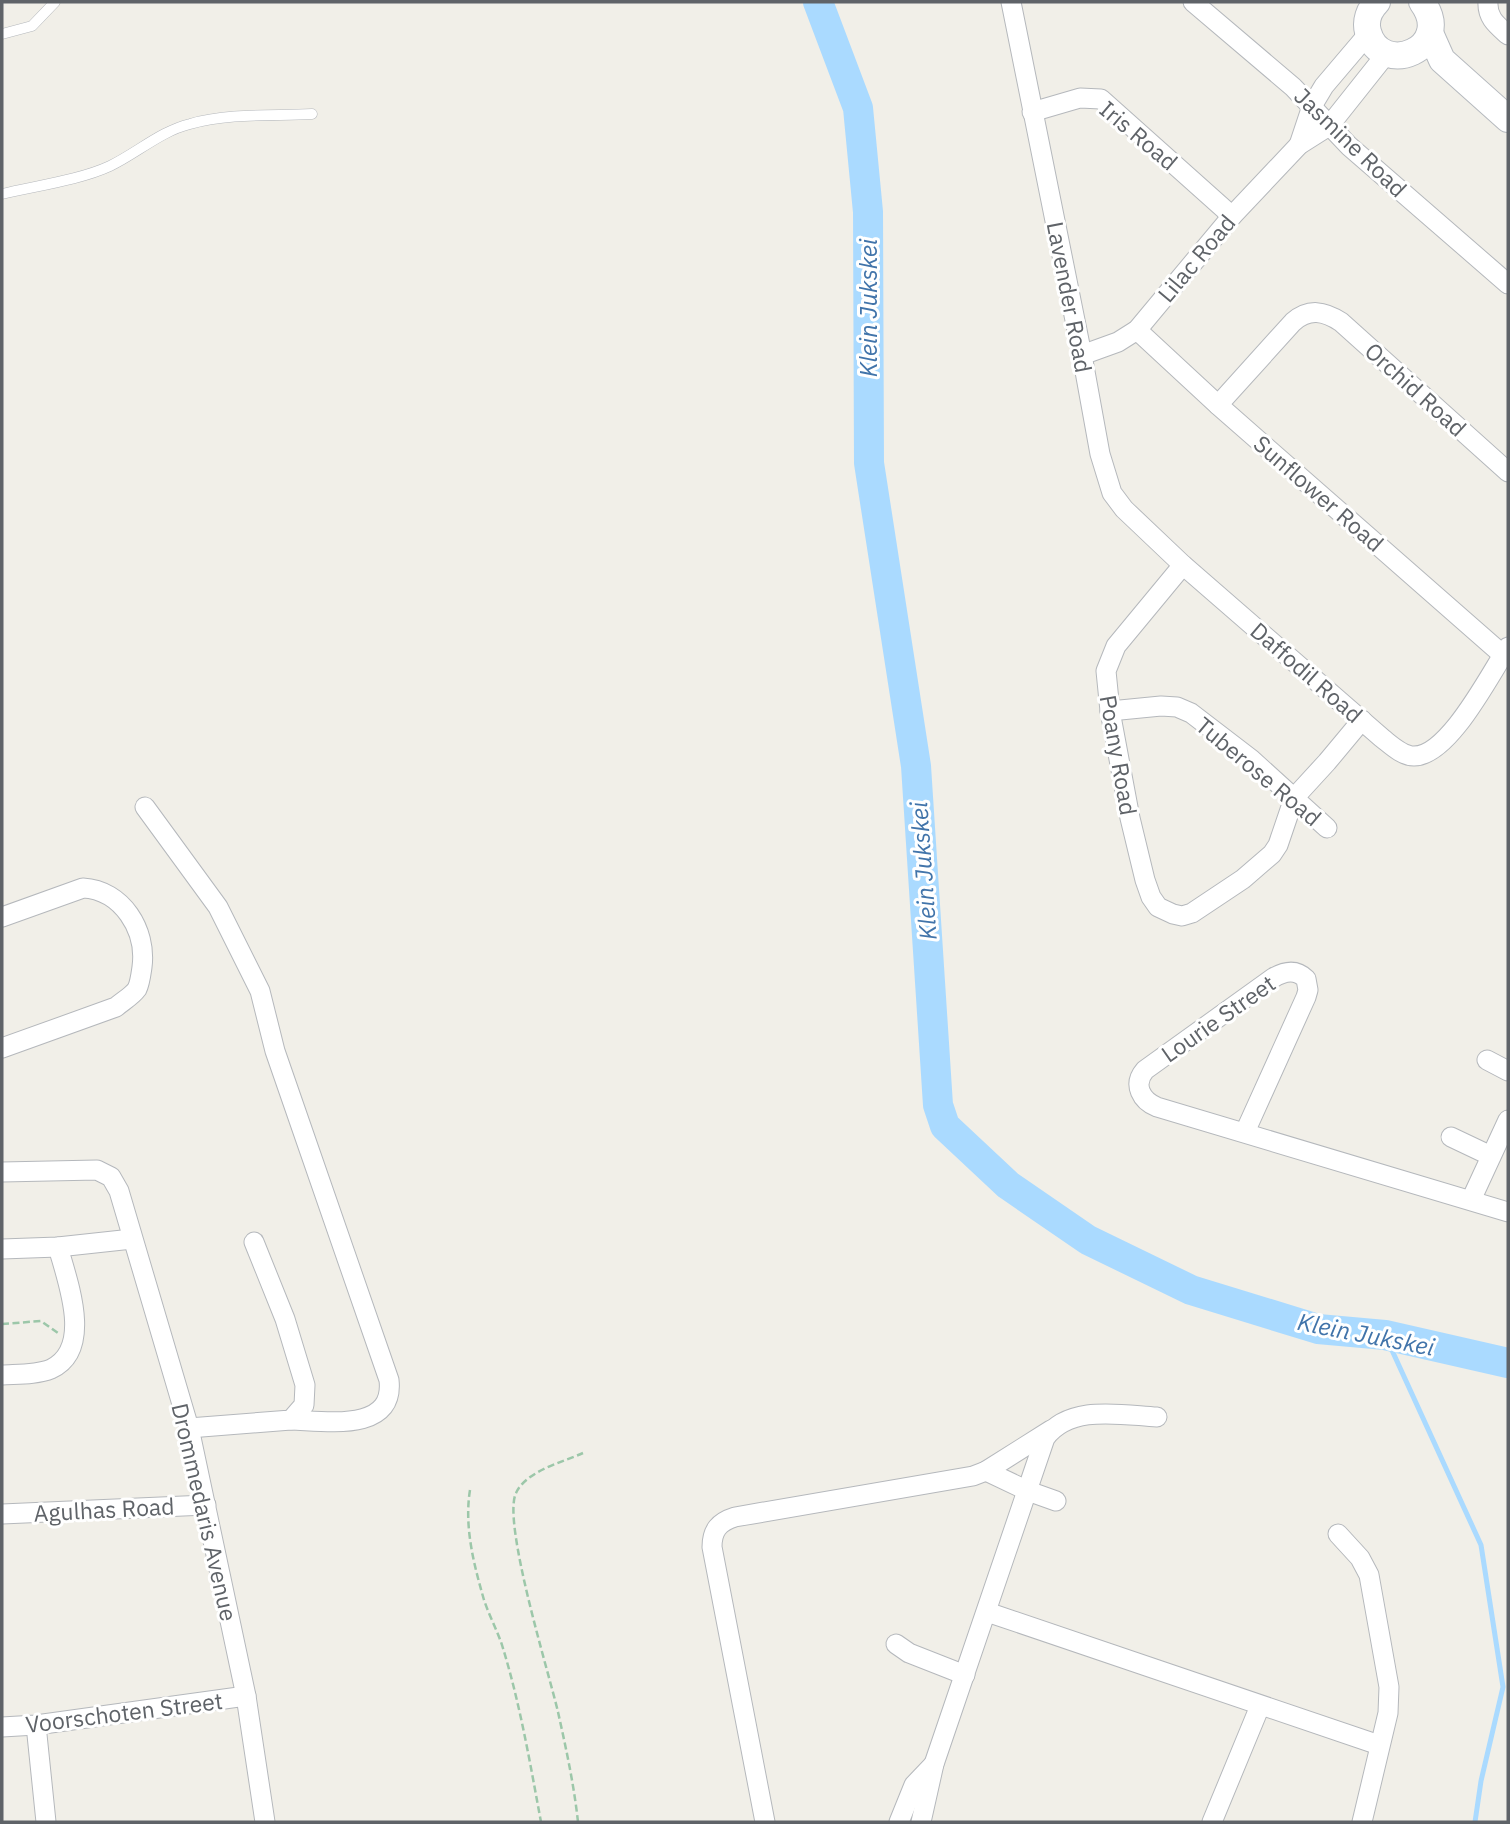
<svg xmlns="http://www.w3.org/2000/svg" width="1510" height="1824" font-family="'IBM Plex Sans',sans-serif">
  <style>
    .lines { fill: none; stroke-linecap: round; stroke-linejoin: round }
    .stream { stroke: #aadaff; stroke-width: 5 }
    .river { stroke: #aadaff; stroke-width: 30 }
    .lane-casing { stroke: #b5b8bc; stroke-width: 11 }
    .street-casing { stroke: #b5b8bc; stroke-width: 21 }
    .secondary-casing { stroke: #b6babf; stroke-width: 28 }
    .path { stroke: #9cc7a9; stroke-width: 2.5; stroke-dasharray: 7 3.5; stroke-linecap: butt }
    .lane { stroke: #fff; stroke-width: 10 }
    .street { stroke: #fff; stroke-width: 19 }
    .secondary { stroke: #fff; stroke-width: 26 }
    .labels { text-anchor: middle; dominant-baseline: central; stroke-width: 6; stroke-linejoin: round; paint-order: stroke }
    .street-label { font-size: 23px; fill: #5f6368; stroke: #fff }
    .water-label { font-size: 24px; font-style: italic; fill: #4174aa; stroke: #fff }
  </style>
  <rect width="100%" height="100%" fill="#f1efe8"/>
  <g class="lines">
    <path class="stream" d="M1385,1335L1481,1545L1503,1687L1481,1781L1475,1822"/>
    <path class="river" d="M818,2L858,108L868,212L869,463L916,766L938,1105L945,1126L1008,1185L1088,1240L1191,1290L1318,1329L1385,1335L1508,1363"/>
    <g class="lane-casing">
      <g id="lane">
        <path d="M2,34L32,26L55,2"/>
        <path d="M2,194C35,186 80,180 110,166C137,153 161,131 190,124C229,113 272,116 312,114"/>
      </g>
    </g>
    <g class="street-casing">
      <g id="street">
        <path d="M1011,2L1082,355L1100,454L1112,493L1124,509L1183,565L1382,738C1391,745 1402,756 1414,756C1449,756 1490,674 1508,647"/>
        <path d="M1193,2L1293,87L1349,146L1508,284"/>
        <path d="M1488,2C1487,18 1497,25 1508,35"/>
        <path d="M1032,112L1080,98L1101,99L1232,216"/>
        <path d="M1299,145L1312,106L1324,86L1369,33"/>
        <path d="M1137,330L1218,405L1503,655"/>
        <path d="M1082,355L1118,342L1137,330L1232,216L1299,145L1329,126L1387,53"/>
        <path d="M1218,405L1293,322C1309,308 1324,311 1341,322L1508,472"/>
        <path d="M1183,565L1116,646L1106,671L1110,711L1130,818L1145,880L1151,897L1158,907L1173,914L1182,916L1192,913L1243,879L1272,854L1278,845L1294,798L1327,762L1362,720"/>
        <path d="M1110,711L1161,706L1177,707L1191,713L1251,759L1327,828"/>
        <path d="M145,807L218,907L260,991L275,1051L389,1380C395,1433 325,1421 291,1420"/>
        <path d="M2,917L83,888C122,890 147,930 142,967C141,974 140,983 137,989C132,996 123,1001 116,1007L2,1048"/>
        <path d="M1487,1060L1508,1071"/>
        <path d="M1245,1132L1306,997L1308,990L1306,979C1296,969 1285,971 1273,978L1145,1070C1132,1085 1142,1101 1157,1107L1508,1212"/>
        <path d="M1451,1137L1491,1156"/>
        <path d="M2,1172L97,1170L111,1177L119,1191L189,1428L246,1696L265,1822"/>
        <path d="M1471,1200L1508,1120"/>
        <path d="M2,1249L58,1247L132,1239"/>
        <path d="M2,1375C17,1374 36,1375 51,1369C94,1349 67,1280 58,1247"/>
        <path d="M189,1428L291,1420L304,1405L305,1385L285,1319L254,1242"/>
        <path d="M986,1471L1028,1491L1056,1501"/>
        <path d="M2,1514L206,1505"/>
        <path d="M1338,1534L1360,1558L1369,1575L1389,1687L1388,1713L1362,1822"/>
        <path d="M987,1612L1379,1745"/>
        <path d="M896,1644L909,1653L965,1675"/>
        <path d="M36,1725L46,1822"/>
        <path d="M2,1727L36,1725L246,1696"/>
        <path d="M765,1822L712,1547C712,1530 719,1522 735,1517L973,1476L986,1471L1051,1430"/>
        <path d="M899,1822L914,1785L934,1764"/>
        <path d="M921,1822L934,1764L1045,1438C1070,1404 1121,1415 1157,1417"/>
        <path d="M1212,1822L1260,1706"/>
      </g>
    </g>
    <g class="secondary-casing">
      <g id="secondary">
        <path d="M1377,2C1369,10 1365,21 1368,32C1381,79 1456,48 1422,2"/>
        <path d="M1430,33L1442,60L1508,119"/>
      </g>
    </g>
    <g class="path">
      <path d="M2,1324L41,1321L58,1333"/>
      <path d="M470,1490C464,1527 474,1565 484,1600C489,1615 497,1630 502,1645C520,1703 530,1763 541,1822"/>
      <path d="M578,1822C574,1785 566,1748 558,1712C549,1673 502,1522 516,1493C526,1471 563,1462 583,1453"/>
    </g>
    <use href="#lane" class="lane"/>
    <use href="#street" class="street"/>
    <use href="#secondary" class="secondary"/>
  </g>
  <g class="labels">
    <g class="street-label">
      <text transform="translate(1139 135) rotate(40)">Iris Road</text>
      <text transform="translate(1351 142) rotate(44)">Jasmine Road</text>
      <text transform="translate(1196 258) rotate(-50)">Lilac Road</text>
      <text transform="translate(1070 297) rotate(79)">Lavender Road</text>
      <text transform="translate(1416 389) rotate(42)">Orchid Road</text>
      <text transform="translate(1319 493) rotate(41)">Sunflower Road</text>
      <text transform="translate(1307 672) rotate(41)">Daffodil Road</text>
      <text transform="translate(1119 755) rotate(80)">Poany Road</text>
      <text transform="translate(1259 771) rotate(40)">Tuberose Road</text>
      <text transform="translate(1218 1018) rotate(-35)">Lourie Street</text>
      <text transform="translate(104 1509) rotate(-3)">Agulhas Road</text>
      <text transform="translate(205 1512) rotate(77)">Drommedaris Avenue</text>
      <text transform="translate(124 1712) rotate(-7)">Voorschoten Street</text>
    </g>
    <g class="water-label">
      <text transform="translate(868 308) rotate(-90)">Klein Jukskei</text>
      <text transform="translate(923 871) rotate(-94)">Klein Jukskei</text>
      <text transform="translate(1366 1334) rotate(11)">Klein Jukskei</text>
    </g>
  </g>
  <rect width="1510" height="1824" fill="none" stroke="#5f6368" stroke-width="7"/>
</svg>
